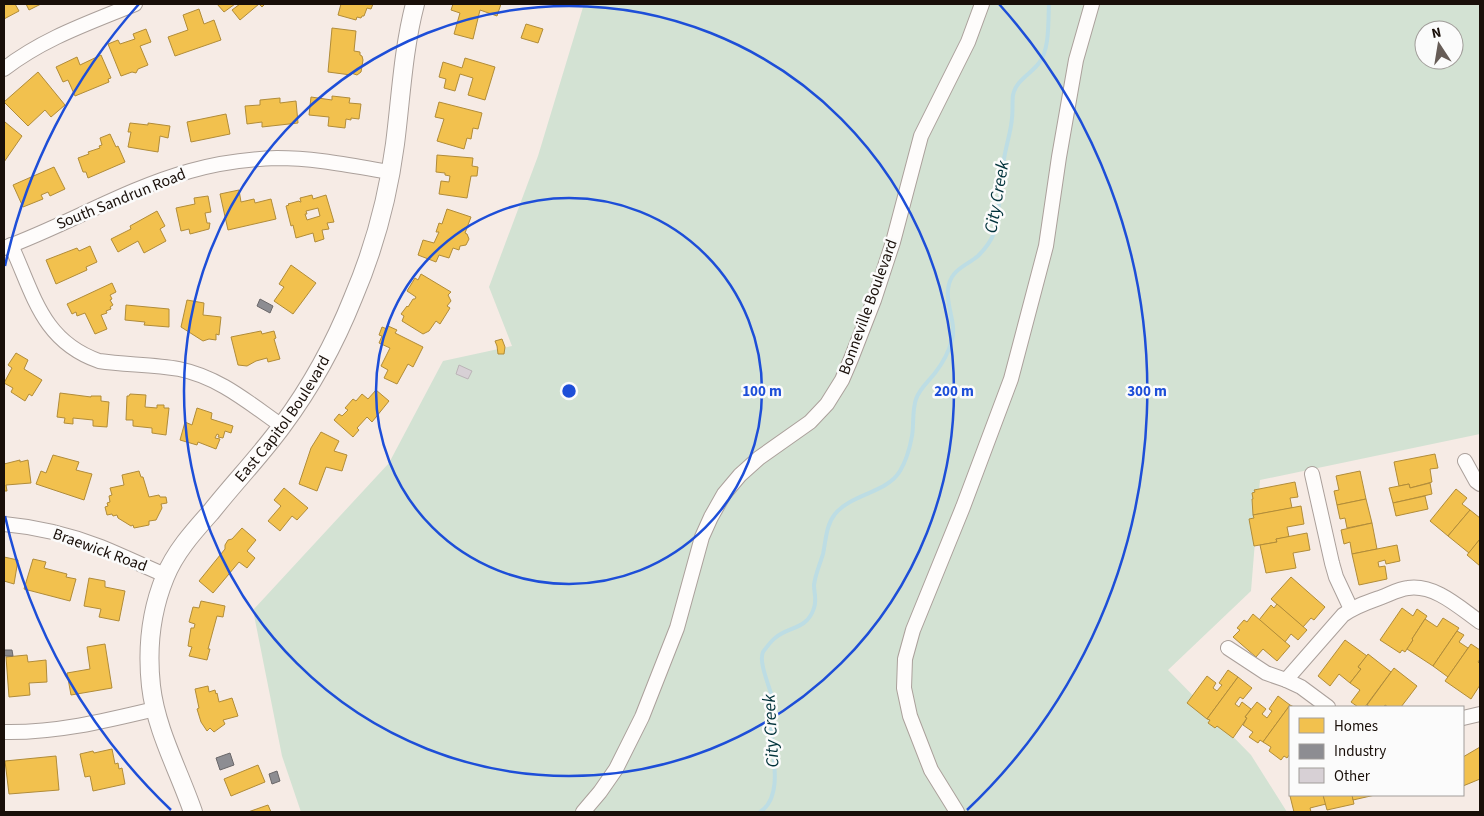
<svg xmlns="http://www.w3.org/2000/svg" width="1484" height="816" font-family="'Source Sans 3',sans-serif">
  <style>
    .green { fill: #d3e2d3; fill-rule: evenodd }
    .homes { fill: #f2c14e; stroke: #b18c39; fill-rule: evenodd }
    .industry { fill: #8d8d92; stroke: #6a6769 }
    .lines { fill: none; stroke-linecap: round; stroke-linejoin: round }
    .stream { stroke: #bddde4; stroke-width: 4 }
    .building { fill: #d7d0d5; stroke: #bbb4b7 }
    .minor-casing { stroke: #aba09b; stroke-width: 16 }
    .tertiary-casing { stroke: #aba09b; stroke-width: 20 }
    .minor { stroke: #fefcfb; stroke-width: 14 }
    .tertiary { stroke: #fefcfb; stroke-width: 18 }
    .ring { fill: none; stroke: #1d4ed8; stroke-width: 2.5 }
    .labels { text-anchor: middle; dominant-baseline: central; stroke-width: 5; stroke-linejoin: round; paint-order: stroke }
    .street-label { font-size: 16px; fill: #190f09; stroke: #fbfbfb }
    .water-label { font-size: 18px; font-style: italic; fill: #00323b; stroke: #fbfbfb }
    .centre { fill: #1d4ed8; stroke: #fbfbfb; stroke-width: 2.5 }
    .ring-label { font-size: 15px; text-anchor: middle; font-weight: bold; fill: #1d4ed8; stroke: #fbfbfb; stroke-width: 5; stroke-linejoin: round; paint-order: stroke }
  </style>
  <rect width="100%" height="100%" fill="#f6ebe5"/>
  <path class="green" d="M584,4H1480V434L1260,480L1251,591L1168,670L1251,755L1287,812H301L282,756L253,610L389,463L443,361L512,346L489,287L538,156ZM1424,30H1454V60H1424Z"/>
  <g class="homes">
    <path d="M4,4H15L19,11L4,19Z"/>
    <path d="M26,4H41L29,10Z"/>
    <path d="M217,4H235L224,12Z"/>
    <path d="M240,4H265L262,7L259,4L240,20L232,10Z"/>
    <path d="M341,4H373L371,9L367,8L364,16H362L361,18L357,17L356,20L338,15Z"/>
    <path d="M453,4H501L497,16L480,10L473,39L454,34L460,13L451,10Z"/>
    <path d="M199,9L204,24L214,20L221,40L175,56L168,37L188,30L183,15Z"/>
    <path d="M526,24L543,29L538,43L521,38Z"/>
    <path d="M332,28L356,31L354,51L360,52V55L362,56L363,60L361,72L357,75L351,73V75L328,72Z"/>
    <path d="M146,29L151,42L140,46L148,65L138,69L136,73L132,72L121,76L108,44L118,40L120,44L135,39L133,34Z"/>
    <path d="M101,55L111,78L108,79L109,82L75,96L68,80L63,82L56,67L77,57L80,65Z"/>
    <path d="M465,58L495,67L485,100L468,95L473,78L460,74L455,91L444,88L446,79L439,77L443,62L462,68Z"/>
    <path d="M38,72L65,105L51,117L45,110L28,126L4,102Z"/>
    <path d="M332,96L350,98L349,103L361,104L359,119L351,118V120L346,119L345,128L328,126L329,117L309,115L311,97L332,100Z"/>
    <path d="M280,98V103L296,101L298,123L262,127V122L247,124L245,106L260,105V100Z"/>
    <path d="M439,102L482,113L478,129L473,128L471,139L467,138L464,149L437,141L444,119L435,117Z"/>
    <path d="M226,114L230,134L191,142L187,122Z"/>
    <path d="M5,122L22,136L4,162V124Z"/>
    <path d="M130,123L148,125V123L170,126L168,138L160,136L158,152L128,147L131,132H128Z"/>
    <path d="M110,134L116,147L118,146L125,162L88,178L86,172H83L78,158L89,154L88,152L100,148L99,146L102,145L100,138Z"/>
    <path d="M437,155L473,158L472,166L478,167L477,176H471L467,198L439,194L441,181L449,182L450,176L445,175V173L436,172Z"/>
    <path d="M54,167L65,189L50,196L48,192L41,195L43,199L23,207L13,185Z"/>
    <path d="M239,190L241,202L254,199L255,203L271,199L276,219L228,230L220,194Z"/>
    <path d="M312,195L313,199L326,195L334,222L327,223L329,229L322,230L324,239L315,242L313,233L296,238L293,225L291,226L286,206L289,205L288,204L299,201L300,202H301L300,198ZM318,208L320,216L307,220L305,214H307L306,211Z"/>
    <path d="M208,196L211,212L205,213L207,223H210L209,229L190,234L189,229L181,231L176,208L195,204L194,198Z"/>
    <path d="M447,209L471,217L465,233L467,234L469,239L466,245L460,246L459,250L453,248L449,258L439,255L436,262L418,255L423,240L434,243L439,232H436L439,223L442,224Z"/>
    <path d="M157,211L165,226L160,229L166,241L144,253L138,241L118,252L111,239L131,229L130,226Z"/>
    <path d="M90,246L97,262L86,267L87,270L56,284L46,260L77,248L79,251Z"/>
    <path d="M291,265L316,283L293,314L274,301L284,287L279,284Z"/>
    <path d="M421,274L451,292L448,295L451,301L447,306L450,308L440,324L436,321L429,331L423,334L402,321L404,316L401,314L407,306L408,307L413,299H415L416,297L407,291L415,278L418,280Z"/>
    <path d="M112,283L116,292L110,295L112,299L110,300L113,305L110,307L111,309L106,311L107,313L101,315L107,329L95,334L85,313L77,316L76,312L72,314L67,304Z"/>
    <path d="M187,300L204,303L203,315L221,317L219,335L216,334V340L209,339L203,341L181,327Z"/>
    <path d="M126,305L169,309V327L144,325L145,322L125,320Z"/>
    <path d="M388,326L397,330L395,333L423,347L413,367L408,364L397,384L384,378L388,370L381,366L390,348L379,343L382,336L379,335L382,327L387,329Z"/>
    <path d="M261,331L262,334L274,331L276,338L274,339L280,359L268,362L267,358L256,361L247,366L238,365L231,337Z"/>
    <path d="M502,339L505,347L504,354H498L497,346L495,341Z"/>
    <path d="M16,353L28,360L24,369L42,380L32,396L29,394L25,401L11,392L13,388L4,383L12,368L8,365Z"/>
    <path d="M376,390L389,401L372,422L367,417L357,428L359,430L353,437L334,420L339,414L342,416L348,410L345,408L353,399L356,401L362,394L368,399Z"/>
    <path d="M60,393L91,397V396H101V401L109,402L107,427L93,426V420L73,418V424L64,423L65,418L57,417Z"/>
    <path d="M130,394L146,395L145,407L157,408V405H164V408H169L166,435L152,433V428L133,426V420H126L127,396H129Z"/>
    <path d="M197,408L212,413L211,419L233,426L231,433L225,431L223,438L218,437L219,435L217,434L215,438L220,439L216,449L198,442L197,445L180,440L185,422L192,425Z"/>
    <path d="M321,432L339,441L334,451L347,455L342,471L326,467L317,491L299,484L311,448Z"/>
    <path d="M1435,454L1438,468L1430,469L1432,482L1410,488L1409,484L1399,486L1394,462Z"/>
    <path d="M53,455L79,462L76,470L92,474L84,500L36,484L41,471L46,473Z"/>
    <path d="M20,460V462L28,460L31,483L6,485L7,491H4V464Z"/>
    <path d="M139,471L141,477H143L149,497L159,495L160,497H166L167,503L161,504L162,508L156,520L149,521V525L134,528L133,525L131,526L118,518L117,515L113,516L112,514L107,515L105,507L108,506L107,503L110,502L109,496L112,495L110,488L124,485L122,475Z"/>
    <path d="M1360,471L1366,499L1337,505L1334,491L1339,490L1336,476Z"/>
    <path d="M1295,482L1298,497L1290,498L1292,508L1253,515L1252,499H1253L1252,493L1255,492L1254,490Z"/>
    <path d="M1430,483L1432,494L1393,503L1389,488L1409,484L1410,488Z"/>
    <path d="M284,488L308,508L297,520L292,516L280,531L268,521L281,506L274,500Z"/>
    <path d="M1456,489L1467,498L1462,504L1470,510L1448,536L1430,521Z"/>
    <path d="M1425,496L1428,509L1396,516L1393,503Z"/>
    <path d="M1366,499L1372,523L1347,528L1345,518L1340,519L1337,505Z"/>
    <path d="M1301,506L1304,524L1287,527L1289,537L1276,539L1277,542L1254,546L1249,519L1254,518L1253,515Z"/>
    <path d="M1470,510L1480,518V539L1469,553L1448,536Z"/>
    <path d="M1372,523L1377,549L1352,554L1350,542L1344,544L1341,530Z"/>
    <path d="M242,528L256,540L247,551L255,558L247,568L239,562L213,593L199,581L225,549V545L228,540L232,539Z"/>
    <path d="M1307,533L1310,550L1293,553L1296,568L1266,573L1260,545L1277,542L1276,539Z"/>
    <path d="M1480,539V566L1467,555Z"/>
    <path d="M1397,545L1400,561L1386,564L1385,560L1378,562L1379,567L1385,566L1387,579L1359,585L1352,554Z"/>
    <path d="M4,557L18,560L14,584L4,581Z"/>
    <path d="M33,559L46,562L44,568L67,574L66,577L76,579L70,601L24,589Z"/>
    <path d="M1291,577L1325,607L1314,620L1311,618L1303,627L1271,599Z"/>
    <path d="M89,578L105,581V587L125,591L119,621L99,617L101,609L84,606Z"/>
    <path d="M201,601L225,606L223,617L217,616L208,649H210L207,660L189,656L192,647L188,646L191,628H194L195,624L189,622L193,607L199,608Z"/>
    <path d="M1277,604L1307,630L1298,640L1291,634L1285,642L1259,620L1271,605L1274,608Z"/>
    <path d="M1402,608L1413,616L1417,609L1427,616L1412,639L1413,640L1405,652L1402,650L1400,653L1380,640Z"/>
    <path d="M1253,614L1290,646L1277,661L1263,649L1256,657L1233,637L1240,630L1237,628L1244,620L1247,622Z"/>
    <path d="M1443,618L1459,628L1433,666L1407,649L1413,640L1412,639L1425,619L1437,627Z"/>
    <path d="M1457,631L1464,635L1459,642L1468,648L1448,677L1433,666Z"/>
    <path d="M1345,640L1367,656L1358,667L1361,669L1350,683L1339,674L1330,686L1318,676Z"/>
    <path d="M105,644L112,688L71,695L67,673L90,669L87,647Z"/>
    <path d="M1471,644L1480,650V659L1478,662L1480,664V685L1471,699L1445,681Z"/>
    <path d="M1368,654L1391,672L1365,707H1358L1351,702L1360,690L1350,683L1361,669L1358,667Z"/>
    <path d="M27,655L28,662L46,660L47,682L29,683L30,695L9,697L6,657Z"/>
    <path d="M1394,668L1417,686L1401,707H1388L1385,705L1384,707H1370L1367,705Z"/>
    <path d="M1228,670L1238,677L1207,719L1187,703L1207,676L1216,683L1213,688L1217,691L1222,685L1219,683Z"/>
    <path d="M1238,677L1252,688L1243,699L1240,697L1235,704L1239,707L1242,702L1251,709L1245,717L1247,718L1233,738L1217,726L1215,728L1208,723L1210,720L1207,719Z"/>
    <path d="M208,686L209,692L215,690L216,694L217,693L219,702L232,698L238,716L223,720L225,724L214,732L210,728L207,731L201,722L197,709L199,708L195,689Z"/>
    <path d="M1278,696L1290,705L1263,742L1260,740L1258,743L1249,737L1253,732L1243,725L1247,718L1245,717L1257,702L1266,709L1262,714L1267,718L1272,711L1269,709Z"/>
    <path d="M1290,705L1294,707H1290V754L1287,758L1284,756L1281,760L1269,751L1271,747L1263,742Z"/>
    <path d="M1480,747V779L1463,786V757Z"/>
    <path d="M112,749L115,764L118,763L119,769L122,768L125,784L93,791L90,776L85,777L80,754L93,751L94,753Z"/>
    <path d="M56,756L59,790L9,794L5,761Z"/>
    <path d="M258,765L265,782L231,796L224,779Z"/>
    <path d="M1294,795H1323L1326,804L1310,808L1311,812H1294L1290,796Z"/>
    <path d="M1323,795H1352L1354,804L1327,810Z"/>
    <path d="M1352,795H1375L1353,800Z"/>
    <path d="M268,805L271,812H248Z"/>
  </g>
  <g class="industry">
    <path d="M260,299L273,306L270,313L257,306Z"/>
    <path d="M4,650H12L13,656H4Z"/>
    <path d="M230,753L234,765L220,770L216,758Z"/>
    <path d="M277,771L280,781L272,784L269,774Z"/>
  </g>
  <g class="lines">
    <path class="stream" d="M760,812C784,797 772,753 771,729C770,720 775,711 773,701C771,689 758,663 763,652C766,648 771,641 775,638C789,626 807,630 814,608C817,600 814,593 814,585C815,575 820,564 823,554C826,540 826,525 835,514C851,494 887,493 900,471C906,461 910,447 912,436C914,424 912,411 916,399C920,388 928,382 935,373C942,364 949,351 952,340C957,322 944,303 949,284C953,269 967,265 978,256C984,250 991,241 994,233C998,221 998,208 1000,196C1001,184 1002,171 1004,159C1006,145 1011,132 1012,118C1013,110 1012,102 1013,95C1016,80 1031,74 1039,63C1050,49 1048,21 1049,4"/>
  </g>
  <path class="building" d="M459,365L472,371L468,379L456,374Z"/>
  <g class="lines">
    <g class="minor-casing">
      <g id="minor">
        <path d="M4,69C44,38 89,23 135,4"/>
        <path d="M11,245C34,295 42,341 99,361C125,365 153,364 179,369C219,377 249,403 282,426"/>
        <path d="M4,248C67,225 125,189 190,171C218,163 248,159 277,158C316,158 353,166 390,172"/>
        <path d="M1465,461L1476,481L1480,484"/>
        <path d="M1312,474L1332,563L1336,577L1351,609"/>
        <path d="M4,524C37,527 70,535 101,547C123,556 144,566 165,575"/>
        <path d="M1228,648L1266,673L1286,680L1301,687L1328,707"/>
        <path d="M1286,680L1343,615C1355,606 1368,602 1382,597C1390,594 1399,589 1408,588C1435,584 1460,608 1480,622"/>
        <path d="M1463,718L1480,714"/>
        <path d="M4,732C56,733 105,721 155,709"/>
        <path d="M583,812L600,792L616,769L642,717L677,628L702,537L711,517L724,494L740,475L759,458L810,422L827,404L842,380L851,359L874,300L893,242L921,136L968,42L982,4"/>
        <path d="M957,812L931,770L910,716L904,688L905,659L913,630L963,507L1011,379L1046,246L1059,157L1076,60L1092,4"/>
      </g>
    </g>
    <g class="tertiary-casing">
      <g id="tertiary">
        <path id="s1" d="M193,812C179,771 156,730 151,686C147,649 151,611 165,577C175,552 194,531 211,512C234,483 260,456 282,426C311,387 335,343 353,298C374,249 388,197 395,144C401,97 403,50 415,4"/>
      </g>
    </g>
    <use href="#minor" class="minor"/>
    <use href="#tertiary" class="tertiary"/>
  </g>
  <g class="ring">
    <circle cx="569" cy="391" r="193"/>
    <circle cx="569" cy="391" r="385"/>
    <path d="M171 810A578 578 0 0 1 5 516M5 266A578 578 0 0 1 139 4M999 4A578 578 0 0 1 967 810"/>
  </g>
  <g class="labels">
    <g class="street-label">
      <text transform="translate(121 199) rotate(-22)">South Sandrun Road</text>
      <text transform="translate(868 307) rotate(-70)">Bonneville Boulevard</text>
      <text stroke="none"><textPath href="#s1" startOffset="442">East Capitol Boulevard</textPath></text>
      <text transform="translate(100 550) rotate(20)">Braewick Road</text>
    </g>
    <g class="water-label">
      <text transform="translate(997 197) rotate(-80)">City Creek</text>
      <text transform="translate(771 731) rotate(-93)">City Creek</text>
    </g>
  </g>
  <circle cx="569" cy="391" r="8" class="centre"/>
  <g class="ring-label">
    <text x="762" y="396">100 m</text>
    <text x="954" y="396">200 m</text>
    <text x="1147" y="396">300 m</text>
  </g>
  <rect width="1484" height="816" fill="none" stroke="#190f09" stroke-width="10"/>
  <rect x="1289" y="706" width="175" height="90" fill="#fbfbfb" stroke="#a19d9a"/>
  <rect x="1299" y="718" width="25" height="15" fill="#f2c14e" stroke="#a19d9a"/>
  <text x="1334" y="731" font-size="15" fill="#190f09">Homes</text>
  <rect x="1299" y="744" width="25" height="15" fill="#8d8d92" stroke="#a19d9a"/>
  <text x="1334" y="756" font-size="15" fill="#190f09">Industry</text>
  <rect x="1299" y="768" width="25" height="15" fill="#d7d0d5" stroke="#a19d9a"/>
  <text x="1334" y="781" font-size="15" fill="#190f09">Other</text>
  <g transform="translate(1439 45) rotate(348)"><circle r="24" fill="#fbfbfb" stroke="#a19d9a"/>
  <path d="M0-4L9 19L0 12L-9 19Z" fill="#665c56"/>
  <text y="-8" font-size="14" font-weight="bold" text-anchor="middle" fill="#190f09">N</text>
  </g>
</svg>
